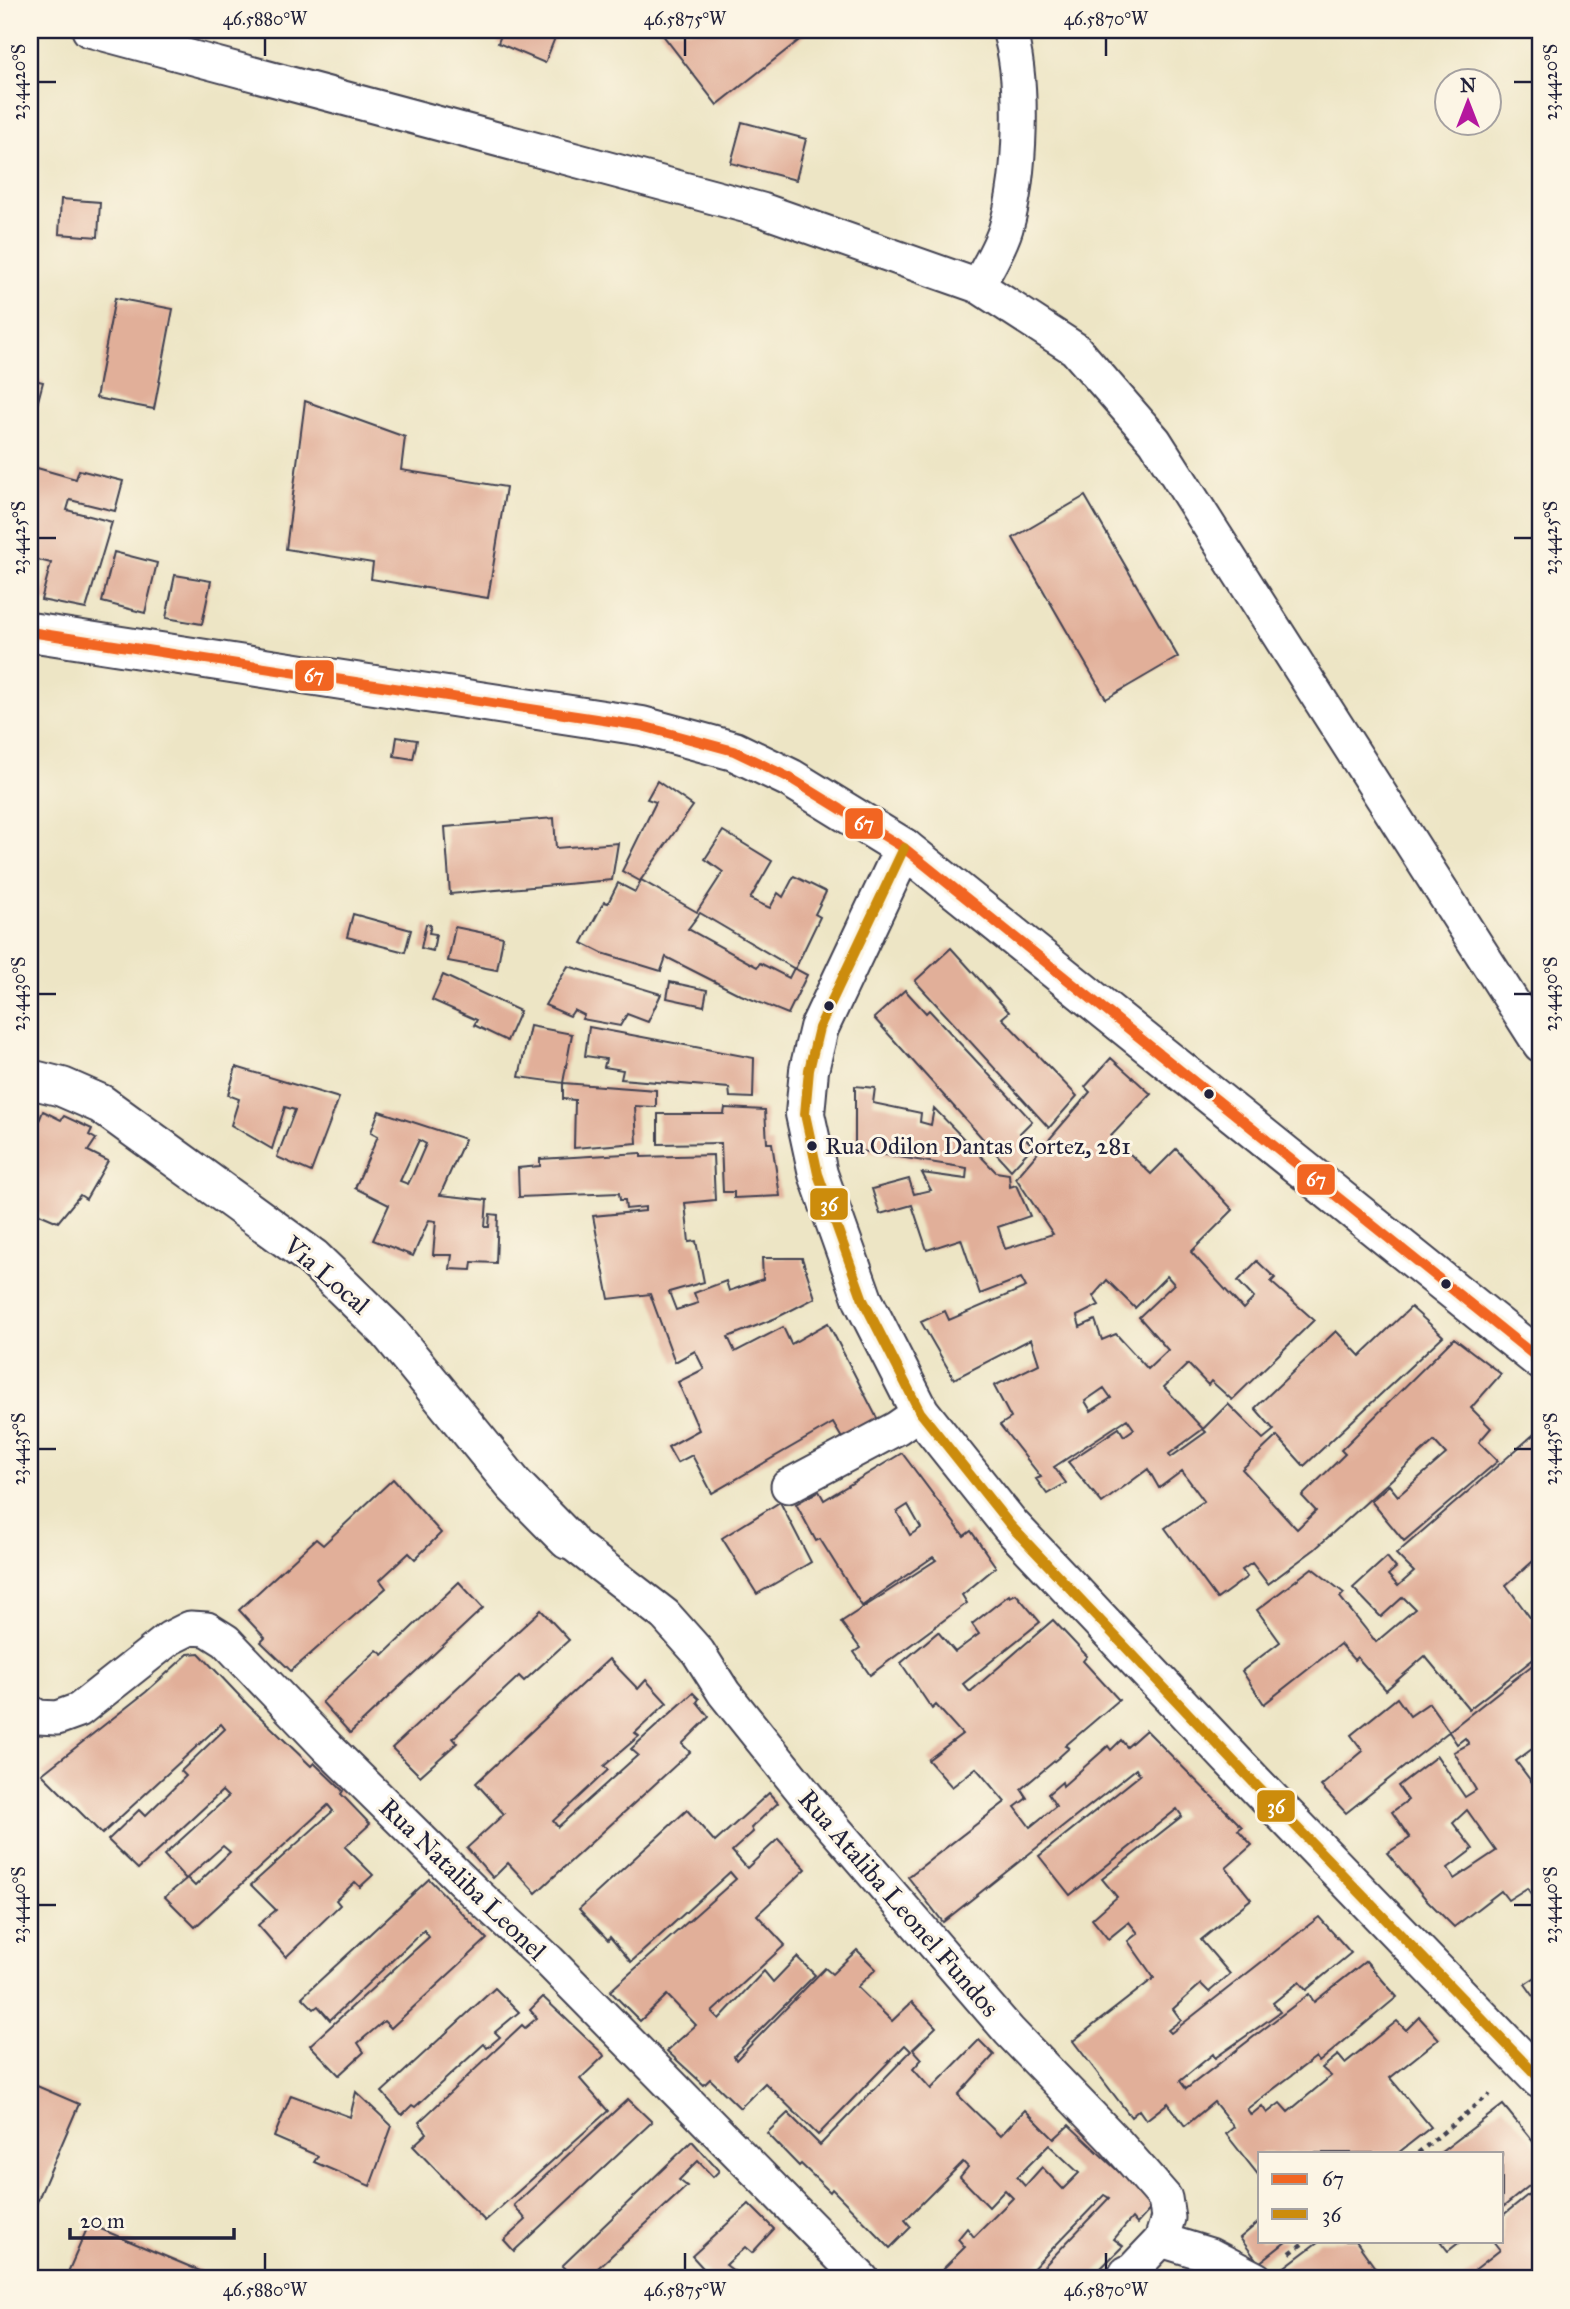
<svg xmlns="http://www.w3.org/2000/svg" width="1570" height="2309" font-family="'IM FELL Great Primer',serif">
  <style>
    .building { fill: #e1af99; fill-rule: evenodd }
    .lines { fill: none; stroke-linecap: round; stroke-linejoin: round }
    .service-casing { stroke: #403f50; stroke-width: 37 }
    .minor-casing { stroke: #403f50; stroke-width: 42 }
    .path { stroke: #403f50; stroke-width: 4.5; stroke-dasharray: 5 5; stroke-linecap: butt }
    .service { stroke: #fff; stroke-width: 33 }
    .minor { stroke: #fff; stroke-width: 38 }
    .bus-1-casing { stroke: #fcf5e5; stroke-width: 16 }
    .bus-2-casing { stroke: #fcf5e5; stroke-width: 16 }
    .bus-1 { stroke: #f26522; stroke-width: 10 }
    .bus-2 { stroke: #cc8c0c; stroke-width: 10 }
    .ticks { fill: none; stroke: #22223b; stroke-width: 2.5 }
    .bus-dot { fill: #22223b; stroke: #fcf5e5; stroke-width: 2.5 }
    .labels { text-anchor: middle; dominant-baseline: central; stroke-width: 6; stroke-linejoin: round; paint-order: stroke }
    .bus-label { font-size: 24px; fill: #22223b; stroke: #fcf5e5; text-anchor: start }
    .street-label { font-size: 26px; fill: #22223b; stroke: #fcf5e5 }
    .line-badge { stroke: #fcf5e5; stroke-width: 2.5 }
    .badge-label { font-size: 19px; text-anchor: middle; font-weight: bold; fill: #fff }
    .neatline { fill: none; stroke: #22223b; stroke-width: 2.5 }
    .ticks-label { font-size: 18px; text-anchor: middle; fill: #22223b }
  </style>
  <rect width="100%" height="100%" fill="#fcf5e5"/>
  <filter id="ink" filterUnits="userSpaceOnUse"><feTurbulence type="fractalNoise" baseFrequency=".0143" numOctaves="2"/><feDisplacementMap in="SourceGraphic" scale="14" xChannelSelector="R" yChannelSelector="G"/><feConvolveMatrix kernelMatrix="1 2 1 2 8 2 1 2 1" color-interpolation-filters="sRGB"/></filter>
  <filter id="wash" filterUnits="userSpaceOnUse"><feTurbulence type="fractalNoise" baseFrequency=".00686" numOctaves="4" result="noise"/><feDisplacementMap in="SourceGraphic" scale="28" xChannelSelector="R" yChannelSelector="G"/><feGaussianBlur stdDeviation="1.57" result="paint"/><feColorMatrix in="noise" values="0 0 0 0 0 0 0 0 0 0 0 0 0 0 0 0 0 1.4 0 .05"/><feComposite in="paint" operator="in"/></filter>
  <g filter="url(#wash)">
    <rect width="100%" height="100%" fill="#ede5c5"/>
    <g id="blocks">
      <g class="building">
        <path d="M503,30H558L545,63L498,43Z"/>
        <path d="M659,30H812L717,105Z"/>
        <path d="M742,122L806,139L796,180L731,163Z"/>
        <path d="M61,199L100,202L98,237L59,234Z"/>
        <path d="M115,298L173,309L154,409L96,398Z"/>
        <path d="M30,379L43,382L31,427H30Z"/>
        <path d="M305,401L405,437L401,470L506,487L488,598L371,579L373,563L286,549Z"/>
        <path d="M30,466L76,479L79,470L123,481L115,511L70,500L67,510L112,522L86,609L41,600L51,563L30,558Z"/>
        <path d="M1085,496L1178,657L1106,699L1013,538Z"/>
        <path d="M114,552L157,563L145,613L102,602Z"/>
        <path d="M175,575L211,581L202,624L166,618Z"/>
        <path d="M397,737L417,740L413,759L394,756Z"/>
        <path d="M657,781L693,806L640,881L622,871L656,802L647,799Z"/>
        <path d="M554,818L556,848L618,843L612,880L450,894L445,827Z"/>
        <path d="M723,831L772,861L750,899L770,908L778,893L783,897L794,876L826,892L815,914L820,917L795,969L700,913L688,929L757,967L760,963L789,978L794,968L807,975L788,1014L741,995L666,957L661,971L602,953L582,943L604,902L608,903L618,883L635,892L641,880L697,912L723,872L705,859Z"/>
        <path d="M353,914L411,930L405,952L347,937Z"/>
        <path d="M426,924L431,925L429,933L436,934L433,951L421,948Z"/>
        <path d="M455,927L503,937L497,970L448,961Z"/>
        <path d="M951,948L1009,1012L1002,1018L1077,1096L1049,1128L915,981Z"/>
        <path d="M568,966L661,994L648,1022L627,1014L620,1026L582,1019L584,1015L574,1010L570,1016L545,1005Z"/>
        <path d="M443,975L520,1011L507,1041L474,1025L477,1020L432,1000Z"/>
        <path d="M670,982L707,990L704,1006L667,998Z"/>
        <path d="M905,990L926,1013L929,1010L1032,1121L1020,1133L1033,1146L1011,1170L874,1018Z"/>
        <path d="M530,1026L572,1034L563,1083L519,1077Z"/>
        <path d="M589,1027L754,1058L753,1098L730,1097L729,1088L621,1079L623,1070L604,1067L606,1059L585,1056Z"/>
        <path d="M1111,1058L1151,1094L1111,1136L1151,1174L1176,1149L1233,1210L1191,1252L1243,1309L1254,1298L1238,1281L1257,1261L1275,1278L1271,1282L1314,1320L1232,1400L1211,1381L1208,1385L1188,1364L1164,1387L1203,1429L1228,1404L1263,1439L1274,1430L1255,1408L1336,1331L1360,1356L1411,1307L1443,1336L1304,1466L1277,1436L1242,1469L1295,1527L1297,1529L1316,1511L1302,1496L1345,1454L1341,1450L1454,1338L1501,1374L1471,1408L1491,1428L1479,1442L1498,1461L1404,1541L1371,1501L1389,1485L1398,1496L1446,1454L1434,1441L1315,1549L1268,1584L1252,1563L1242,1570L1247,1577L1217,1599L1165,1528L1204,1501L1182,1471L1159,1488L1148,1469L1102,1503L1068,1462L1119,1428L1124,1436L1134,1429L1127,1419L1054,1467L1066,1483L1047,1494L1036,1479L1041,1477L1000,1425L1011,1418L994,1386L1039,1364L1031,1339L954,1379L921,1322L945,1311L949,1320L1026,1287L1021,1278L980,1294L961,1239L927,1250L912,1205L880,1214L872,1189L909,1179L914,1194L931,1190L922,1173L966,1179L967,1168L855,1150V1086L875,1088L873,1103L921,1113L920,1122L931,1125L934,1108L996,1172L1009,1174L1010,1187L1016,1185L1030,1216L998,1227L1005,1249L1053,1234L1016,1178L1090,1092L1085,1087ZM1167,1276L1174,1284L1139,1317L1168,1350L1148,1369L1116,1334L1102,1340L1095,1320L1080,1327L1077,1316L1099,1305L1093,1296L1107,1280L1135,1308ZM1104,1388L1111,1398L1091,1411L1085,1401ZM1203,1429L1206,1432L1171,1457L1169,1454Z"/>
        <path d="M236,1067L339,1098L311,1172L277,1157L295,1110L285,1107L272,1149L231,1125L239,1099L228,1095Z"/>
        <path d="M563,1083L656,1090V1107L635,1106L637,1143L574,1148L575,1100L563,1099Z"/>
        <path d="M725,1108L765,1110L767,1143H772L780,1196L734,1198V1192H723L721,1143L658,1144V1114H724Z"/>
        <path d="M43,1111L61,1120L64,1116L92,1129L89,1135L96,1139L88,1151L108,1161L86,1199L80,1195L58,1222L30,1210V1142Z"/>
        <path d="M379,1111L465,1139L440,1195L487,1200L485,1227H489L490,1214L498,1215L496,1263L472,1262L471,1270L450,1269L452,1255H433L436,1221L429,1220L413,1256L373,1240L389,1205L355,1188L378,1136L371,1132ZM419,1140L426,1144L413,1174L408,1184L400,1181Z"/>
        <path d="M641,1153V1157L713,1155L715,1200L685,1203L689,1242L696,1241L704,1282L669,1292L676,1310L698,1303L694,1293L726,1281L729,1291L763,1279L762,1258H802L815,1298L776,1318L728,1337L735,1352L783,1327L791,1344L828,1323L878,1420L843,1440L833,1423L712,1493L692,1455L677,1463L668,1447L699,1430L678,1382L704,1369L695,1351L675,1362L650,1294L609,1299L593,1216L645,1211V1207L626,1209L625,1200H620L619,1193L519,1197L518,1168L540,1166V1159Z"/>
        <path d="M1540,1429V1555L1506,1585L1540,1631V1654L1469,1709L1425,1656L1386,1690L1357,1657L1354,1660L1340,1644L1264,1704L1242,1671L1280,1642L1257,1610L1312,1568L1344,1593L1340,1597L1376,1642L1415,1609L1403,1597L1381,1617L1353,1588L1387,1557L1396,1568L1388,1575L1398,1586L1414,1572L1396,1554Z"/>
        <path d="M902,1453L964,1536L971,1531L996,1567L962,1595L967,1603L870,1675L854,1652L860,1648L841,1622L936,1560L933,1557L862,1606L820,1539L816,1541L796,1504L819,1491L824,1500ZM908,1505L921,1528L910,1535L897,1512Z"/>
        <path d="M393,1479L441,1533L415,1559L409,1553L380,1580L386,1588L291,1671L261,1642L265,1638L239,1610L316,1539L323,1545Z"/>
        <path d="M780,1502L811,1562L757,1594L722,1538Z"/>
        <path d="M459,1582L483,1608L350,1733L322,1702L377,1650L383,1655Z"/>
        <path d="M1016,1594L1040,1622L963,1684L970,1692L1053,1620L1087,1656L1083,1661L1119,1700L1065,1746L1069,1748L1058,1758L1021,1789L1027,1798L1015,1807L1030,1827L1056,1806L1048,1794L1062,1782L1063,1786L1108,1746L1111,1750L1121,1740L1127,1747L1146,1730L1242,1827L1238,1830L1252,1845L1226,1868L1251,1899L1201,1940L1230,1974L1209,1992L1201,1984L1173,2009L1181,2020L1168,2030L1171,2033L1319,1917L1351,1953L1306,1990L1299,1982L1273,2003L1280,2012L1215,2058L1213,2054L1180,2081L1186,2089L1309,1994L1314,2002L1366,1961L1397,1997L1319,2062L1316,2057L1247,2109L1251,2115L1262,2106L1267,2113L1280,2103L1288,2112L1331,2076L1322,2068L1338,2055L1345,2063L1397,2021L1406,2030L1419,2017L1439,2039L1390,2078L1431,2127L1398,2153H1260V2177L1226,2134L1234,2127L1214,2102L1185,2126L1168,2103L1146,2120L1139,2110L1131,2117L1073,2041L1154,1978L1128,1941L1138,1933L1129,1922L1108,1939L1092,1919L1117,1897L1102,1879L1182,1816L1177,1809L1070,1895L1039,1856L1140,1775L1136,1769L943,1922L908,1877L1005,1802L976,1768L952,1787L928,1760L962,1734L936,1705L932,1709L901,1663L938,1632L955,1652L979,1634L972,1624L1009,1595L1010,1597Z"/>
        <path d="M541,1610L569,1640L524,1681L519,1676L453,1738L457,1743L420,1776L392,1748Z"/>
        <path d="M199,1653L249,1706L311,1766L314,1763L343,1791L341,1794L370,1824L345,1847L373,1875L360,1887L355,1882L336,1900L340,1905L286,1957L258,1925L276,1910L251,1885L333,1811L328,1805L195,1927L165,1897L186,1879L164,1855L228,1797L222,1791L138,1869L108,1840L139,1810L145,1816L186,1776L181,1771L225,1729L221,1724L102,1834L42,1774L146,1692L188,1654ZM223,1846L230,1852L195,1886L187,1878Z"/>
        <path d="M609,1659L638,1689L646,1680L667,1703L635,1733L639,1736L604,1766L608,1770L553,1821L558,1827L638,1755L631,1749L693,1693L699,1699L697,1702L709,1717L682,1744L690,1752L536,1893L508,1863L493,1878L467,1848L504,1814L476,1783Z"/>
        <path d="M1540,1659V1763L1532,1749L1516,1761L1540,1793V1907L1527,1888L1508,1900L1501,1891L1454,1927L1426,1899L1387,1853L1410,1838L1392,1812L1408,1800L1398,1786L1437,1756L1465,1797L1476,1790L1454,1752L1469,1744L1465,1738L1457,1744L1449,1732L1447,1733L1346,1813L1321,1786L1363,1751L1351,1735L1397,1698L1410,1716L1429,1703L1449,1731ZM1467,1810L1496,1851L1454,1879L1448,1868L1473,1849L1453,1823Z"/>
        <path d="M769,1793L778,1803L751,1828L753,1832L732,1851L747,1868L778,1839L806,1869L757,1915L785,1945L712,2012L719,2019L764,1971L773,1982L797,1957L815,1975L734,2056L736,2060L825,1968L832,1974L857,1950L876,1969L857,1987L892,2021L912,2002L936,2027L913,2049L922,2059L913,2069L931,2089L979,2040L994,2055L958,2095L1000,2136L1025,2110L1054,2139L1069,2125L1154,2205L1137,2224L1132,2218L1114,2239L1123,2246L1090,2279H1032L1109,2198L1104,2195L1023,2279H955L943,2269L965,2247L958,2239L967,2228L974,2237L1013,2198L1005,2190L989,2207L960,2177L968,2167L963,2162L905,2220L911,2227L890,2248L832,2189L830,2192L801,2164L799,2166L767,2133L788,2113L820,2145L911,2051L905,2045L818,2135L765,2083L740,2108L710,2079L704,2085L667,2051L696,2025L667,1995L640,2021L610,1991L736,1879L730,1872L631,1962L610,1937L608,1940L579,1909L687,1810L715,1842ZM1049,2145L1079,2173L1063,2189L1042,2167L1025,2186L1017,2177Z"/>
        <path d="M429,1879L487,1939L391,2028L384,2021L358,2043L364,2052L339,2075L310,2045L429,1937L424,1930L330,2020L318,2006L314,2009L302,1997Z"/>
        <path d="M1540,1974V2005L1525,1984Z"/>
        <path d="M495,1988L519,2012L495,2032L500,2037L487,2048L484,2044L415,2107L412,2105L402,2115L382,2092Z"/>
        <path d="M543,1997L603,2054L604,2056L580,2079L608,2111L485,2221L413,2146L427,2133L419,2122L522,2025L525,2028L537,2018L530,2010Z"/>
        <path d="M30,2083L79,2104L30,2218Z"/>
        <path d="M356,2092L392,2126L370,2186L314,2162L318,2156L274,2137L291,2095L350,2117Z"/>
        <path d="M628,2099L652,2122L514,2251L504,2240L526,2220L514,2205Z"/>
        <path d="M1503,2105L1540,2150V2177L1502,2208V2153H1440Z"/>
        <path d="M692,2141L719,2171L713,2177L698,2161L679,2180L687,2186L586,2279H575L562,2266Z"/>
        <path d="M1540,2185V2279H1463L1500,2250L1493,2241H1502V2216Z"/>
        <path d="M749,2204L774,2229L752,2253L745,2247L726,2265L734,2271L725,2279H713L692,2256Z"/>
        <path d="M1260,2221V2241H1287L1259,2263L1240,2238Z"/>
        <path d="M89,2224L219,2279H65Z"/>
        <path d="M1319,2241H1356L1383,2279H1290L1282,2269Z"/>
        <path d="M1440,2241H1461L1448,2251Z"/>
      </g>
    </g>
  </g>
  <g filter="url(#ink)">
    <use href="#blocks" fill-opacity="0" stroke="#403f50" stroke-width="2"/>
    <g class="lines">
      <g class="service-casing">
        <g id="service">
          <path d="M89,30L762,210L978,286L1075,349L1155,441L1540,1045"/>
          <path d="M978,286C987,268 1000,248 1006,228C1021,176 1025,81 1009,30"/>
          <path d="M788,1486L897,1428L920,1412"/>
          <path d="M568,1540L665,1615L698,1652L724,1693L809,1799L1009,2031L1115,2141L1165,2198L1168,2218L1161,2240L1124,2279"/>
          <path d="M30,1712L38,1717L57,1718L79,1710L170,1638L190,1628L207,1629L226,1641L327,1747L472,1890L549,1961L862,2279"/>
          <path d="M1161,2240L1210,2255L1256,2279"/>
        </g>
      </g>
      <g class="minor-casing">
        <g id="minor">
          <path d="M30,632L642,726L734,751L790,778L904,848L1540,1360"/>
          <path d="M904,848L819,1028L809,1070L805,1114L818,1174L863,1300L920,1412L1011,1526L1254,1783L1540,2079"/>
          <path d="M30,1079L62,1087L101,1104L313,1258L389,1332L514,1485L568,1540"/>
          <path d="M1128,2275L1132,2279"/>
        </g>
      </g>
      <g class="path">
        <path d="M1418,2153L1490,2094"/>
        <path d="M1290,2253L1306,2241"/>
      </g>
      <use href="#service" class="service"/>
      <use href="#minor" class="minor"/>
      <g class="bus-1-casing">
        <path id="bus-1" d="M30,632L642,726L734,751L790,778L904,848L1540,1360"/>
      </g>
      <g class="bus-2-casing">
        <path id="bus-2" d="M904,848L819,1028L809,1070L805,1114L818,1174L863,1300L920,1412L1011,1526L1254,1783L1540,2079"/>
      </g>
      <use href="#bus-1" class="bus-1"/>
      <use href="#bus-2" class="bus-2"/>
    </g>
  </g>
  <path class="ticks" d="M265,38V56M685,38V56M1106,38V56M38,82H56M1514,82H1532M38,538H56M1514,538H1532M38,994H56M1514,994H1532M38,1449H56M1514,1449H1532M38,1905H56M1514,1905H1532M265,2253V2270M685,2253V2270M1106,2253V2270"/>
  <g class="bus-dot">
    <circle cx="829" cy="1006" r="6"/>
    <circle cx="1209" cy="1094" r="6"/>
    <circle cx="812" cy="1146" r="6"/>
    <circle cx="1446" cy="1284" r="6"/>
  </g>
  <g class="labels">
    <g class="bus-label">
      <text x="825" y="1146">Rua Odilon Dantas Cortez, 281</text>
    </g>
    <g class="street-label">
      <text transform="translate(327 1275) rotate(41)">Via Local</text>
      <text transform="translate(463 1879) rotate(44)">Rua Nataliba Leonel</text>
      <text transform="translate(899 1903) rotate(49)">Rua Ataliba Leonel Fundos</text>
    </g>
  </g>
  <g class="line-badge">
    <rect x="294" y="659" width="41" height="33" rx="7" fill="#f26522"/>
    <rect x="844" y="807" width="40" height="33" rx="7" fill="#f26522"/>
    <rect x="1296" y="1163" width="40" height="33" rx="7" fill="#f26522"/>
    <rect x="809" y="1187" width="40" height="34" rx="7" fill="#cc8c0c"/>
    <rect x="1256" y="1789" width="40" height="34" rx="7" fill="#cc8c0c"/>
  </g>
  <g class="badge-label">
    <text x="314" y="682">67</text>
    <text x="864" y="830">67</text>
    <text x="1316" y="1186">67</text>
    <text x="829" y="1211">36</text>
    <text x="1276" y="1813">36</text>
  </g>
  <rect width="1570" height="2309" fill="none" stroke="#fcf5e5" stroke-width="77"/>
  <rect x="1258" y="2152" width="245" height="91" fill="#fcf5e5" stroke="#a5a1a1" stroke-width="2"/>
  <rect x="1272" y="2174" width="35" height="10" fill="#f26522" stroke="#a5a1a1" stroke-width="2"/>
  <text x="1322" y="2186" font-size="21" fill="#22223b">67</text>
  <rect x="1272" y="2209" width="35" height="10" fill="#cc8c0c" stroke="#a5a1a1" stroke-width="2"/>
  <text x="1322" y="2222" font-size="21" fill="#22223b">36</text>
  <g transform="translate(1468 102)"><circle r="33" fill="#fcf5e5" stroke="#a5a1a1" stroke-width="2"/>
  <path d="M0-5L12 26L0 18L-12 26Z" fill="#b5179e"/>
  <text y="-10" font-size="19" font-weight="bold" text-anchor="middle" fill="#22223b">N</text>
  </g>
  <path d="M70 2228v10h164v-10" fill="none" stroke="#22223b" stroke-width="3.5"/>
  <text x="80" y="2228" font-size="21" fill="#22223b" stroke="#fcf5e5" stroke-width="5" paint-order="stroke">20 m</text>
  <rect x="38" y="38" width="1494" height="2232" class="neatline"/>
  <g class="ticks-label">
    <text x="265" y="25">46.5880°W</text>
    <text x="685" y="25">46.5875°W</text>
    <text x="1106" y="25">46.5870°W</text>
    <text transform="translate(19 82) rotate(-90)" y="6">23.4420°S</text>
    <text transform="translate(1551 82) rotate(-90)" y="6">23.4420°S</text>
    <text transform="translate(19 538) rotate(-90)" y="6">23.4425°S</text>
    <text transform="translate(1551 538) rotate(-90)" y="6">23.4425°S</text>
    <text transform="translate(19 994) rotate(-90)" y="6">23.4430°S</text>
    <text transform="translate(1551 994) rotate(-90)" y="6">23.4430°S</text>
    <text transform="translate(19 1449) rotate(-90)" y="6">23.4435°S</text>
    <text transform="translate(1551 1449) rotate(-90)" y="6">23.4435°S</text>
    <text transform="translate(19 1905) rotate(-90)" y="6">23.4440°S</text>
    <text transform="translate(1551 1905) rotate(-90)" y="6">23.4440°S</text>
    <text x="265" y="2296">46.5880°W</text>
    <text x="685" y="2296">46.5875°W</text>
    <text x="1106" y="2296">46.5870°W</text>
  </g>
</svg>
